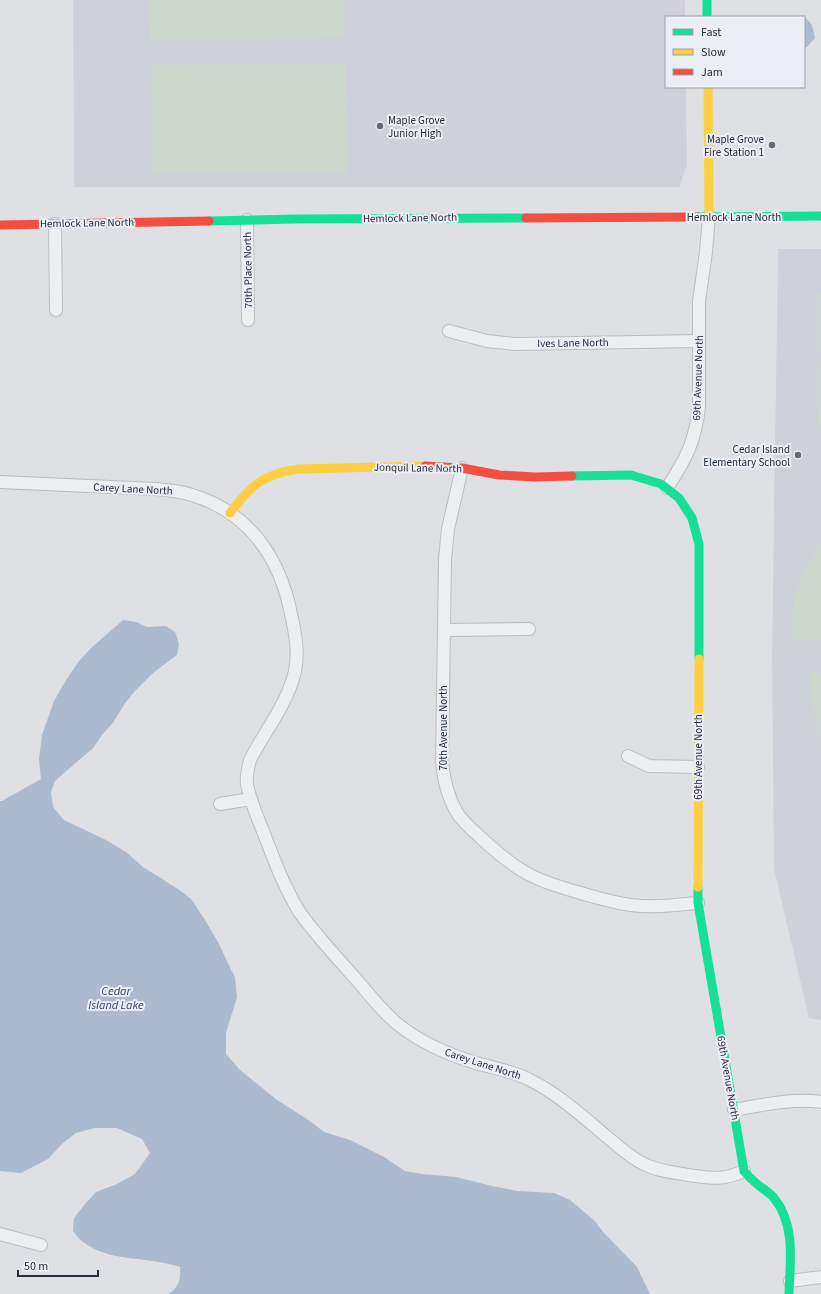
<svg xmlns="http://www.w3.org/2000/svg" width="821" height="1294" font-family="'Source Sans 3',sans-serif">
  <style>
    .built { fill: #ced1d8 }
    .green { fill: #ced7ce }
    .water { fill: #acbacf }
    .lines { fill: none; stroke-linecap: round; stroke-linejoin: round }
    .street-casing { stroke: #bbbdc0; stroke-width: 14 }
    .street { stroke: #edeef0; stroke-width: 12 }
    .fast { stroke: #16e098; stroke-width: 9 }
    .slow { stroke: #ffcf43; stroke-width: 9 }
    .jam { stroke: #f24e42; stroke-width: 9 }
    .poi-dot { fill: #666b76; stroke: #ebeef4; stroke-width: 1.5 }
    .labels { text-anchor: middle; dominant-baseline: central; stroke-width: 4; stroke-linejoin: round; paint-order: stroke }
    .poi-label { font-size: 11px; fill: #262c3b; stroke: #ebeef4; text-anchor: end }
    .street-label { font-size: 11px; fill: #262c3b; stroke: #ebeef4 }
    .water-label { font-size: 12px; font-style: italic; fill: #31476e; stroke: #ebeef4 }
  </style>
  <rect width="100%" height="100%" fill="#dee0e3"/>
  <g class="built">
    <path d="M73,0H685V17H666V87H686L687,165L679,187H74Z"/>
    <path d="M778,249H821V1020L809,1018L774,869L772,657Z"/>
  </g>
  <g class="green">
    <path d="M149,0H343V38L150,40Z"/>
    <path d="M346,63L347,173L153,174L152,65Z"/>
    <rect x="819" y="292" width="2" height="59"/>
    <path d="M819,366H821V425H818Z"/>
    <path d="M821,545V640H793C789,602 799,576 821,545Z"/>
    <path d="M810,673H821V737C813,713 810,698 810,673Z"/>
  </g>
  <g class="water">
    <path d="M804,18H806L812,25L815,38L807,47L804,48Z"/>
    <path d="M123,620L136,622L147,627L166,626L175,632L179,644L177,655L153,673L134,692L126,702L112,724L102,735L93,748L55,781L51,792L53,807L64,820L106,840L126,852L143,867L178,889L191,899L205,920L218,942L235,978L237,997L226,1033V1054L240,1070L277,1100L310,1121L324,1132L350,1140L384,1157L405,1171L422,1174L456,1177L492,1186L517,1191L554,1193L570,1200L595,1221L603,1232L637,1267L650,1294H168C179,1288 181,1278 180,1267C148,1256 111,1263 83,1242C79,1239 76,1235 73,1231L74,1218L85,1204L96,1192L117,1184L135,1174L150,1153L142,1139L117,1128H94L76,1133L63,1143L48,1159L21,1173L0,1171V801H2L41,779L39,759L42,735L54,701L66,680L79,661L91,648Z"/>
  </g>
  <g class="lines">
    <g class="street-casing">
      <g id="street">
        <path d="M247,220L248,320"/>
        <path d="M55,224L56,310"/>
        <path d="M449,331L487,341L515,344L699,341"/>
        <path d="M462,468L448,529L445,559L442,762C444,780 447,795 456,811C461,820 471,829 479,836C495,851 512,866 532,876C548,884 567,889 584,894C599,898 615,903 631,905C653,908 676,905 698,903"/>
        <path d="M0,482L156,489C168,490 180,491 192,495C249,512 280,558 291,614C295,632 299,652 295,671C288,703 265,731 250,760C248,768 246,776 247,784C250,801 257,816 263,831C274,860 284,887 300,913C317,936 336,957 355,978C369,994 383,1013 400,1026C422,1043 447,1054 473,1062C491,1068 510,1070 528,1079C557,1093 581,1115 606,1136C617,1145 628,1156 642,1163C656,1171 673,1172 688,1175C711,1178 722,1181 744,1171"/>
        <path d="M667,488C686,459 695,442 699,407V301L706,252L709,216"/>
        <path d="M444,630L529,629"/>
        <path d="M628,756L649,766L698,767"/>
        <path d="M220,804L251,799"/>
        <path d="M734,1110C762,1105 792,1098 821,1102"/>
        <path d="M0,1234L41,1245"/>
        <path d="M790,1281L821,1277"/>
      </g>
    </g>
    <use href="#street" class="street"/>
    <g class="fast">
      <path d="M707,0V17"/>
      <path d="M697,217L821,216"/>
      <path d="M209,221L294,219L526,218"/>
      <path d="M572,476L631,475L661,484L679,498L692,518L699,544V659"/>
      <path d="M698,887V903L744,1171C748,1176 752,1180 757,1184C763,1189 769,1192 774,1198C796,1225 790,1262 789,1294"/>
    </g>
    <g class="slow">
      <path d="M708,87L709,216"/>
      <path d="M230,513C251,485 263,474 299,469L425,466"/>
      <path d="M698,887L699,659"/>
    </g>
    <g class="jam">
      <path d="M526,218L697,217"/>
      <path d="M0,225L209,221"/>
      <path d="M425,466L462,468L499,475L535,477L572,476"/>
    </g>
  </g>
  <g class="poi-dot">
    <circle cx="380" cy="126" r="4"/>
    <circle cx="772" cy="145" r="4"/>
    <circle cx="798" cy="455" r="4"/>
  </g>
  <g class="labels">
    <g class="poi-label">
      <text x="388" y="120" text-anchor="start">Maple Grove<tspan x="388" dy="13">Junior High</tspan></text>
      <text x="764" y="139">Maple Grove<tspan x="764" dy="13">Fire Station 1</tspan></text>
      <text x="790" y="449">Cedar Island<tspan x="790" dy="13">Elementary School</tspan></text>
    </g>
    <g class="street-label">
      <text x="734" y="217">Hemlock Lane North</text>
      <text transform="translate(410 218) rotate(-1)">Hemlock Lane North</text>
      <text transform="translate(87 223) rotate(-1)">Hemlock Lane North</text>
      <text transform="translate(248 270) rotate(-91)">70th Place North</text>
      <text transform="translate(573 343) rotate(-1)">Ives Lane North</text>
      <text transform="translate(698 378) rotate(-88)">69th Avenue North</text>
      <text transform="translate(418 468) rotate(1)">Jonquil Lane North</text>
      <text transform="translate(133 489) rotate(3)">Carey Lane North</text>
      <text transform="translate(443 728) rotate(-90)">70th Avenue North</text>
      <text transform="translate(698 757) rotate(-90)">69th Avenue North</text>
      <text transform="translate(483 1064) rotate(18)">Carey Lane North</text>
      <text transform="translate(728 1078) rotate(80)">69th Avenue North</text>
    </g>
    <g class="water-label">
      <text x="116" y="991">Cedar<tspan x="116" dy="14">Island Lake</tspan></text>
    </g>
  </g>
  <rect x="665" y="16" width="140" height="72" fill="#ebeef4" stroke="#9ca0aa"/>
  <rect x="673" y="29" width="20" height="6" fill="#16e098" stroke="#9ca0aa"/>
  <text x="701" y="36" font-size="12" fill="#262c3b">Fast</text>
  <rect x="673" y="49" width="20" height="6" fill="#ffcf43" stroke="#9ca0aa"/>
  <text x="701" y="56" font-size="12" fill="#262c3b">Slow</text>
  <rect x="673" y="69" width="20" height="6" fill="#f24e42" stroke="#9ca0aa"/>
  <text x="701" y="76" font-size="12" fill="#262c3b">Jam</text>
  <path d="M18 1270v6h80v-6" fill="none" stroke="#262c3b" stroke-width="2"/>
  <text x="24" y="1270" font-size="12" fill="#262c3b" stroke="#ebeef4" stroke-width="3" paint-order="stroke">50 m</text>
</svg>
